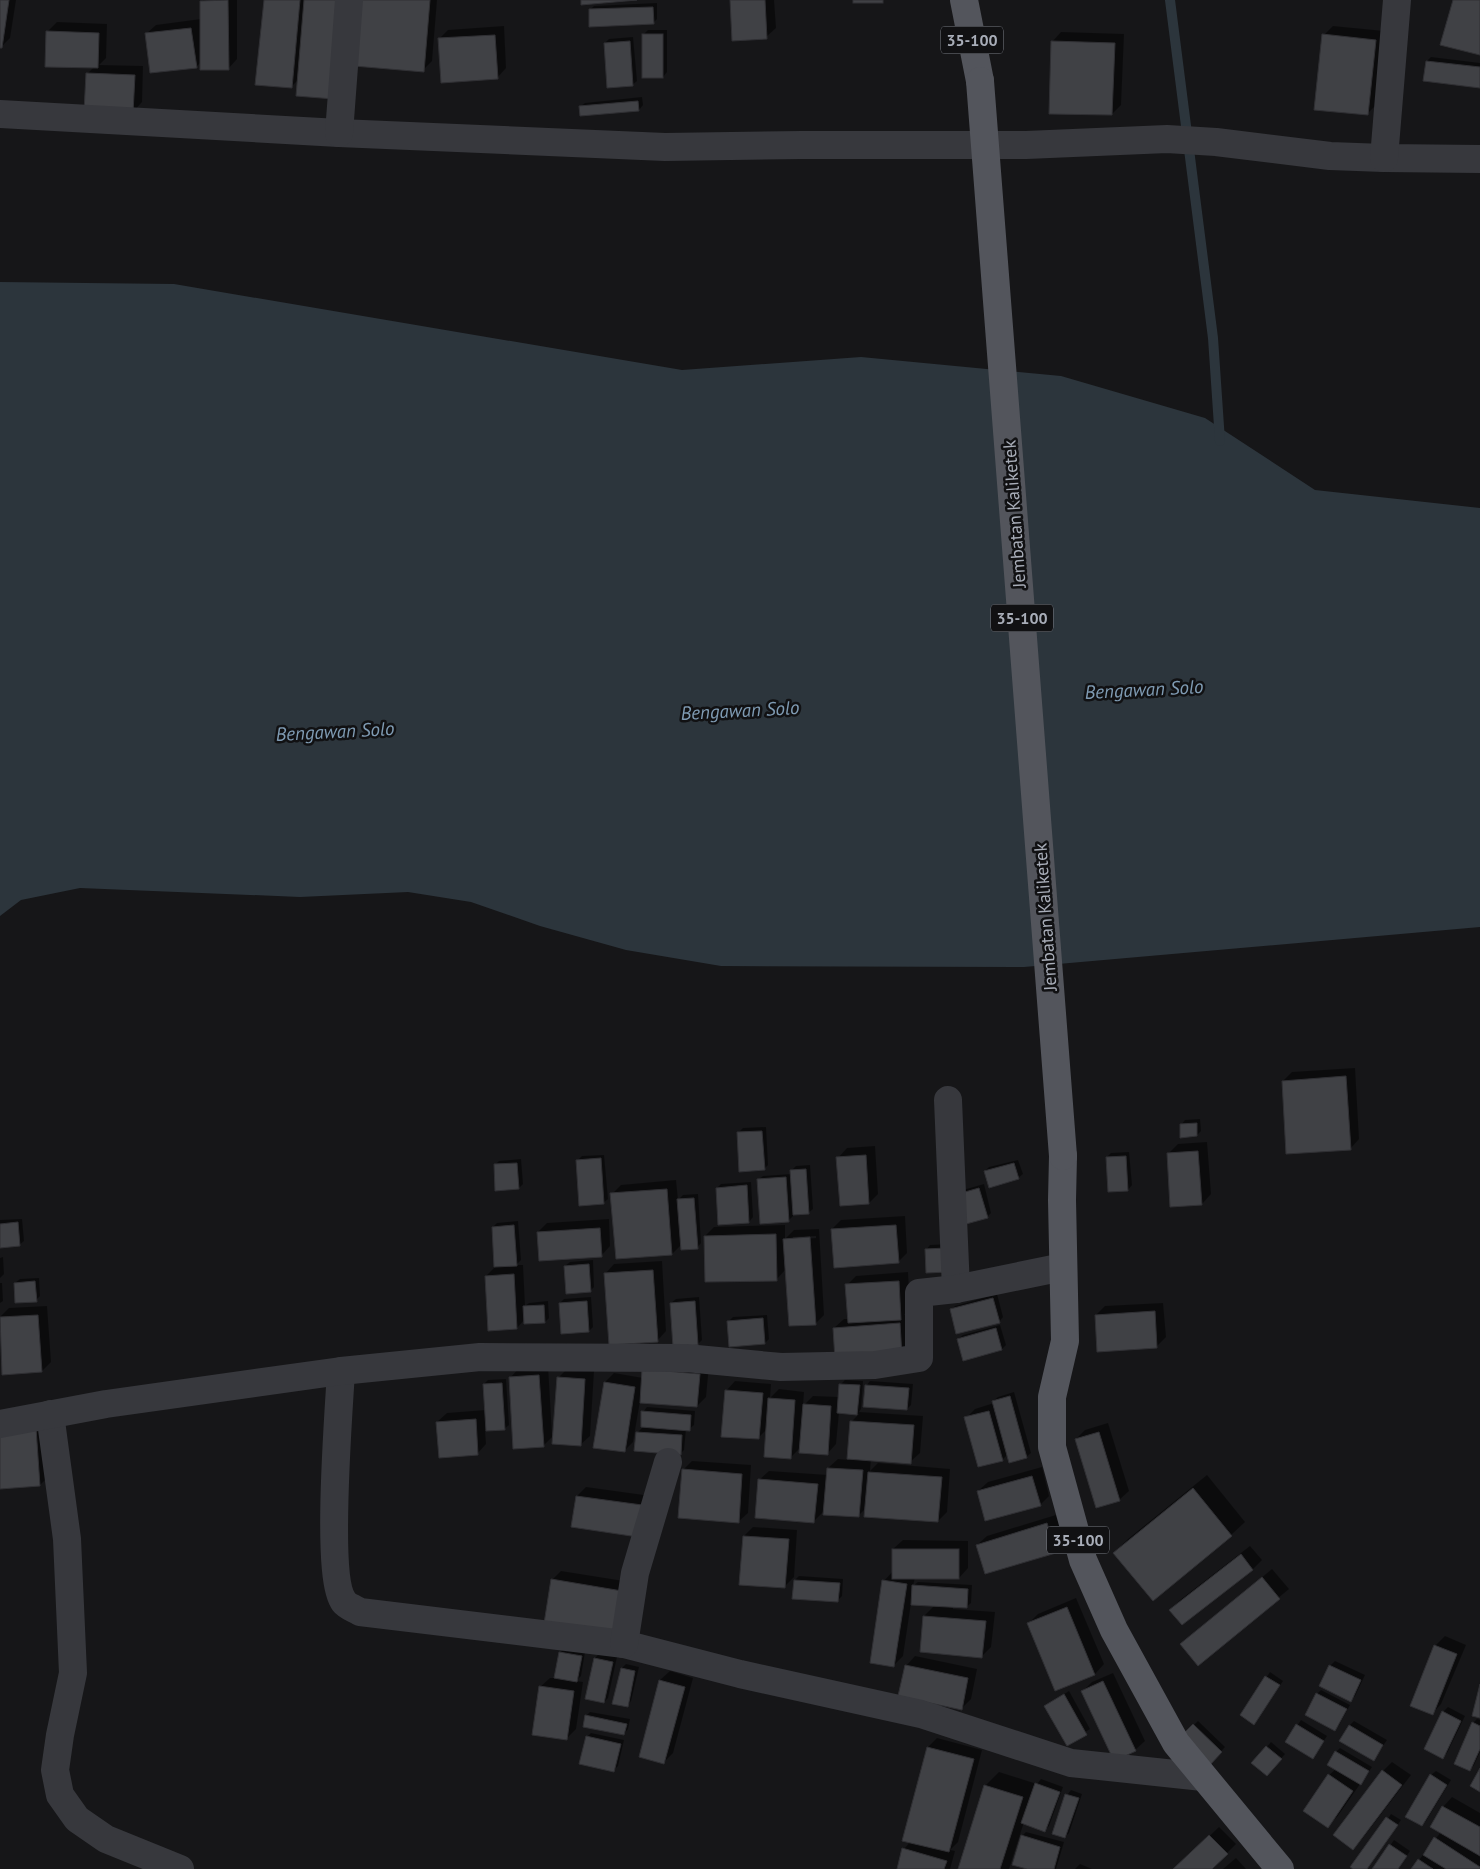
<svg xmlns="http://www.w3.org/2000/svg" width="1480" height="1869" font-family="'PT Sans',sans-serif">
  <style>
    .water { fill: #2c353c }
    .shadow { fill: #0007; fill-rule: evenodd }
    .lines { fill: none; stroke-linecap: round; stroke-linejoin: round }
    .stream { stroke: #2c353c; stroke-width: 10 }
    .building { fill: #404145; stroke: #303034 }
    .minor { stroke: #37383d; stroke-width: 28 }
    .major { stroke: #53555c; stroke-width: 28 }
    .major-bridge { stroke: #53555c; stroke-width: 28 }
    .labels { text-anchor: middle; dominant-baseline: central; stroke-width: 5; stroke-linejoin: round; paint-order: stroke }
    .shield { fill: #111113; stroke: #7b7e86; stroke-width: 1 }
    .shield-label { font-size: 16px; font-weight: bold; fill: #a8adb8 }
    .street-label { font-size: 18px; fill: #a8adb8; stroke: #111113 }
    .water-label { font-size: 19px; font-style: italic; fill: #7f9bb3; stroke: #111113 }
  </style>
  <rect width="100%" height="100%" fill="#161618"/>
  <path class="water" d="M0,282L174,284L682,370L861,357L1061,376L1205,418L1315,490L1480,508V927L1024,967L721,966L626,950L540,926L471,902L408,892L300,897L80,888L21,900L0,916Z"/>
  <g class="shadow">
    <path d="M0,0H16L10,38L1,47Z"/>
    <path d="M203,0H237V59L228,69L201,62L196,67L146,34L156,25L201,19Z"/>
    <path d="M265,0H327L298,80L291,87Z"/>
    <path d="M361,0H437L432,61L423,70Z"/>
    <path d="M731,0H774L776,28L766,37Z"/>
    <path d="M657,3V19L653,23L590,10L594,6Z"/>
    <path d="M57,22L107,24L106,58L99,65L143,66L142,102L133,112L87,74L94,67L47,32Z"/>
    <path d="M504,26L506,68L497,78L439,39L448,30Z"/>
    <path d="M1333,26L1384,31L1376,105L1367,114L1324,35Z"/>
    <path d="M648,30H667V72L663,77L643,35Z"/>
    <path d="M1061,32L1124,34L1121,105L1112,114L1052,42Z"/>
    <path d="M633,37L637,81L632,85L605,43L609,39Z"/>
    <path d="M1431,57L1480,63V87L1427,61Z"/>
    <path d="M642,97L643,105L639,110L580,107L585,103Z"/>
    <path d="M1355,1068L1359,1139L1350,1149L1283,1081L1292,1072Z"/>
    <path d="M1200,1119L1201,1131L1197,1135L1181,1125L1185,1120Z"/>
    <path d="M766,1127L768,1165L764,1169L738,1133L743,1128Z"/>
    <path d="M1207,1142L1211,1194L1202,1204L1169,1153L1178,1144Z"/>
    <path d="M875,1146L878,1194L869,1203L838,1158L847,1148Z"/>
    <path d="M1129,1152L1132,1185L1128,1190L1107,1157L1111,1153Z"/>
    <path d="M604,1155L608,1199L603,1203L578,1160L582,1156Z"/>
    <path d="M521,1159L523,1184L519,1188L495,1165L499,1161Z"/>
    <path d="M1018,1160L1023,1174L1018,1178L985,1171L989,1167Z"/>
    <path d="M810,1165L813,1209L808,1213L793,1214V1216L789,1220L758,1180L763,1176L792,1174V1170L796,1166Z"/>
    <path d="M676,1180L678,1200L683,1195L698,1194L701,1243L697,1248L682,1244L672,1254L612,1194L621,1185Z"/>
    <path d="M751,1182L753,1217L749,1222L717,1188L721,1184Z"/>
    <path d="M984,1184L991,1213L987,1217L963,1190Z"/>
    <path d="M905,1216L907,1253L898,1262L832,1229L841,1220Z"/>
    <path d="M22,1219L24,1241L19,1245L0,1246V1220Z"/>
    <path d="M609,1219L610,1246L601,1256L538,1232L547,1223Z"/>
    <path d="M518,1221L521,1260L516,1265H523L525,1306L529,1303L548,1301L549,1318L545,1322L525,1319L517,1328L486,1276L495,1267L493,1227L497,1223Z"/>
    <path d="M785,1225V1239L794,1230L819,1229L824,1315L815,1324L786,1269L776,1280L705,1236L714,1227ZM816,1236V1238L793,1240V1237Z"/>
    <path d="M950,1244L947,1270L926,1250L930,1245Z"/>
    <path d="M3,1257L4,1274L0,1278V1258Z"/>
    <path d="M593,1260L594,1287L590,1291L565,1266L570,1262Z"/>
    <path d="M662,1261L666,1331L657,1341L605,1274L614,1264Z"/>
    <path d="M908,1272L910,1310L904,1315H909L911,1346L902,1355L834,1328L844,1319H849L847,1285L856,1276Z"/>
    <path d="M39,1278L40,1296L36,1300L15,1283L20,1279Z"/>
    <path d="M0,1283H2L3,1301L0,1303Z"/>
    <path d="M997,1294L1003,1317L999,1322L951,1310L955,1306Z"/>
    <path d="M591,1297L593,1327L589,1331L560,1303L564,1299Z"/>
    <path d="M699,1297L702,1340L698,1344L671,1303L676,1299Z"/>
    <path d="M1163,1303L1166,1337L1157,1346L1096,1315L1105,1306Z"/>
    <path d="M47,1306L51,1362L42,1371L3,1374L0,1317L9,1308Z"/>
    <path d="M767,1315L769,1339L765,1343L729,1321L733,1317Z"/>
    <path d="M1000,1325L1006,1345L1002,1349L958,1339L963,1335Z"/>
    <path d="M709,1365L706,1397L697,1406L640,1401L633,1442L624,1451L605,1382L614,1373L643,1378L644,1370Z"/>
    <path d="M548,1366L552,1434H554L558,1378L567,1369L594,1371L590,1436L580,1445L554,1435L543,1446L510,1378L519,1368Z"/>
    <path d="M506,1379L509,1425L504,1429L485,1430L486,1444L477,1454L437,1422L447,1413L486,1410L484,1384L488,1380Z"/>
    <path d="M845,1380L863,1381L861,1409L859,1412L923,1416L920,1453L910,1462L871,1459L870,1471L878,1463L950,1469L947,1512L938,1521L866,1508L858,1516L825,1510L814,1521L759,1480L769,1471L828,1475V1468L838,1459L849,1460L852,1421L859,1414L839,1412L836,1444L827,1454L801,1447L790,1458L767,1429L758,1438L726,1391L735,1381L771,1384L770,1398L779,1389L804,1392L803,1406L813,1396L839,1397L840,1385Z"/>
    <path d="M870,1381L913,1384L911,1405L907,1409L866,1386Z"/>
    <path d="M1014,1392L1031,1453L1026,1457L1008,1454L1002,1460L966,1418L975,1409L994,1403L993,1401L998,1397Z"/>
    <path d="M647,1407L695,1411L694,1425L689,1429H686L684,1450L680,1454L637,1433L644,1426L643,1412Z"/>
    <path d="M45,1419L49,1476L40,1485L0,1488V1425Z"/>
    <path d="M1108,1423L1129,1491L1119,1500L1076,1439L1085,1430Z"/>
    <path d="M692,1461L751,1465L748,1513L738,1522L683,1470Z"/>
    <path d="M1042,1467L1049,1496L1040,1505L978,1491L988,1482Z"/>
    <path d="M1207,1475L1245,1522L1231,1535L1114,1553L1128,1539Z"/>
    <path d="M586,1487L651,1496L646,1527L577,1496Z"/>
    <path d="M1056,1515L1064,1543L1055,1552L977,1545L987,1536Z"/>
    <path d="M753,1527L797,1530L794,1577L784,1587L744,1536Z"/>
    <path d="M903,1540L968,1541V1568L959,1578L915,1577L913,1586L918,1582L972,1585L971,1603L966,1607L953,1606V1609L995,1612L991,1647L982,1656L924,1616L935,1605L911,1603L903,1656L894,1665L884,1581L893,1571V1549Z"/>
    <path d="M1250,1546L1262,1560L1253,1569L1182,1624L1171,1610L1180,1600Z"/>
    <path d="M1272,1569L1289,1589L1198,1664L1182,1644Z"/>
    <path d="M561,1571L630,1582L613,1640L552,1580Z"/>
    <path d="M799,1576L843,1579L842,1596L837,1601L795,1580Z"/>
    <path d="M1076,1598L1104,1664L1095,1674L1056,1690L1029,1623L1038,1614Z"/>
    <path d="M1445,1636L1466,1645L1441,1704L1432,1714L1435,1646Z"/>
    <path d="M565,1648L585,1652L581,1676L576,1681L583,1682L576,1729L567,1738L540,1687L550,1678H556L560,1653Z"/>
    <path d="M599,1654L617,1657L608,1698L604,1702L595,1658Z"/>
    <path d="M915,1656L977,1669L971,1699L962,1708L906,1666Z"/>
    <path d="M1335,1661L1365,1675L1355,1696L1350,1700L1330,1666Z"/>
    <path d="M626,1664L639,1667L631,1701L627,1706L622,1668Z"/>
    <path d="M670,1671L693,1678L673,1753L664,1762L660,1680Z"/>
    <path d="M1270,1672L1283,1681L1254,1723L1242,1715Z"/>
    <path d="M1113,1673L1145,1741L1135,1750L1083,1691L1092,1682Z"/>
    <path d="M1321,1690L1350,1705L1339,1725L1335,1729L1317,1694Z"/>
    <path d="M1069,1691L1090,1729L1067,1744L1046,1706Z"/>
    <path d="M1448,1707L1465,1716L1447,1753L1442,1757L1425,1749L1443,1712Z"/>
    <path d="M590,1712L630,1719L628,1729L624,1734L586,1716Z"/>
    <path d="M1477,1719L1480,1720V1752L1474,1765L1470,1770L1473,1723Z"/>
    <path d="M1301,1720L1327,1736L1313,1757L1287,1741Z"/>
    <path d="M1198,1721L1225,1747L1210,1763L1182,1737Z"/>
    <path d="M1354,1721L1387,1740L1373,1760L1350,1725Z"/>
    <path d="M591,1733L624,1740L618,1766L613,1771L587,1737Z"/>
    <path d="M937,1738L982,1750L958,1842L950,1850L955,1851L950,1869H898L904,1849L911,1841L928,1747Z"/>
    <path d="M1271,1742L1285,1754L1271,1770L1253,1763Z"/>
    <path d="M1340,1748L1372,1767L1337,1817L1327,1826L1329,1775L1336,1769V1752Z"/>
    <path d="M1392,1762L1411,1775L1362,1839L1353,1848L1383,1771Z"/>
    <path d="M1436,1771L1451,1780L1426,1821L1422,1825L1431,1775Z"/>
    <path d="M999,1772L1037,1784L1041,1779L1063,1787L1049,1826L1045,1830L1024,1822L1009,1869H959L985,1786Z"/>
    <path d="M1071,1790L1082,1794L1069,1833L1065,1837L1067,1795Z"/>
    <path d="M1452,1797L1480,1813V1869H1412L1441,1832L1432,1827L1443,1807Z"/>
    <path d="M1391,1814L1401,1820L1367,1869H1355Z"/>
    <path d="M1219,1827L1236,1844L1227,1853L1210,1869H1175Z"/>
    <path d="M1026,1832L1064,1842L1056,1869H1032L1022,1836Z"/>
    <path d="M1394,1840L1410,1851L1398,1869H1374Z"/>
    <path d="M1236,1858L1246,1869H1223Z"/>
    <path d="M1080,1864L1092,1869H1075Z"/>
  </g>
  <g class="lines">
    <path class="stream" d="M1170,0L1213,338L1220,441"/>
  </g>
  <g class="building">
    <path d="M0,0H9L2,48H0Z"/>
    <path d="M228,0L229,70H200V1Z"/>
    <path d="M264,0H300L292,88L255,85Z"/>
    <path d="M304,0H342L334,99L296,96Z"/>
    <path d="M359,0H430L424,72L354,66Z"/>
    <path d="M581,0H637L581,5Z"/>
    <path d="M730,0H765L767,39L732,41Z"/>
    <rect x="853" y="0" width="30" height="3"/>
    <path d="M1453,0H1480V55L1440,45Z"/>
    <path d="M653,7L654,24L589,27V9Z"/>
    <path d="M191,28L197,68L150,73L145,33Z"/>
    <path d="M46,31L99,33L98,68L45,67Z"/>
    <rect x="642" y="34" width="21" height="44"/>
    <path d="M1322,34L1376,40L1368,115L1314,110Z"/>
    <path d="M495,35L498,79L441,83L438,38Z"/>
    <path d="M630,41L633,86L607,88L604,43Z"/>
    <path d="M1051,41L1115,43L1112,115L1049,114Z"/>
    <path d="M1426,61L1480,67V88L1423,81Z"/>
    <path d="M86,73L135,75L133,113L84,112Z"/>
    <path d="M638,101L639,111L580,116L579,106Z"/>
    <path d="M1346,1076L1351,1150L1286,1154L1282,1081Z"/>
    <path d="M1197,1123V1136L1180,1138V1124Z"/>
    <path d="M762,1131L765,1170L739,1172L737,1132Z"/>
    <path d="M1198,1151L1202,1205L1170,1207L1167,1153Z"/>
    <path d="M866,1155L869,1204L840,1206L836,1157Z"/>
    <path d="M1126,1156L1128,1191L1108,1192L1106,1157Z"/>
    <path d="M601,1158L604,1204L579,1206L576,1160Z"/>
    <path d="M517,1163L519,1189L495,1191L494,1164Z"/>
    <path d="M1014,1163L1019,1179L989,1188L984,1171Z"/>
    <path d="M806,1169L809,1214L793,1215L790,1170Z"/>
    <path d="M786,1177L789,1222L760,1224L757,1179Z"/>
    <path d="M747,1185L749,1223L718,1225L716,1188Z"/>
    <path d="M979,1188L988,1218L966,1224L958,1194Z"/>
    <path d="M667,1189L672,1255L616,1259L610,1193Z"/>
    <path d="M694,1198L698,1249L681,1250L677,1199Z"/>
    <path d="M18,1222L20,1246L0,1248V1224Z"/>
    <path d="M514,1225L517,1266L494,1267L492,1227Z"/>
    <path d="M896,1225L899,1263L834,1268L831,1229Z"/>
    <path d="M600,1228L602,1257L539,1261L537,1232Z"/>
    <path d="M776,1234L777,1281L705,1282L704,1236Z"/>
    <path d="M810,1237L816,1325L789,1326L783,1239Z"/>
    <path d="M946,1248L948,1272L926,1273L925,1249Z"/>
    <path d="M589,1264L591,1292L566,1294L564,1266Z"/>
    <path d="M653,1270L658,1342L609,1345L604,1273Z"/>
    <path d="M514,1274L517,1329L488,1331L485,1276Z"/>
    <path d="M35,1281L37,1302L15,1303L14,1283Z"/>
    <path d="M899,1281L901,1320L848,1323L845,1284Z"/>
    <path d="M993,1298L1000,1323L956,1334L950,1309Z"/>
    <path d="M587,1301L589,1332L561,1334L559,1303Z"/>
    <path d="M695,1301L698,1345L673,1347L670,1303Z"/>
    <path d="M544,1305L545,1323L524,1324L523,1306Z"/>
    <path d="M1155,1311L1157,1348L1097,1352L1095,1315Z"/>
    <path d="M38,1315L42,1372L2,1375L0,1317Z"/>
    <path d="M763,1318L765,1344L729,1347L727,1321Z"/>
    <path d="M900,1323L902,1356L835,1360L833,1328Z"/>
    <path d="M996,1328L1002,1350L963,1361L957,1339Z"/>
    <path d="M642,1369L700,1374L697,1407L640,1403Z"/>
    <path d="M539,1375L544,1447L513,1449L509,1377Z"/>
    <path d="M557,1377L585,1379L581,1446L552,1444Z"/>
    <path d="M604,1382L635,1387L625,1452L593,1448Z"/>
    <path d="M502,1383L505,1430L486,1431L483,1384Z"/>
    <path d="M839,1384L860,1385L857,1415L837,1413Z"/>
    <path d="M865,1385L909,1388L907,1410L863,1407Z"/>
    <path d="M725,1390L763,1393L759,1439L721,1437Z"/>
    <path d="M1010,1396L1027,1458L1009,1463L992,1401Z"/>
    <path d="M768,1398L795,1400L791,1459L764,1457Z"/>
    <path d="M803,1404L831,1406L828,1455L799,1453Z"/>
    <path d="M641,1411L691,1415L690,1431L641,1427Z"/>
    <path d="M989,1411L1003,1461L978,1467L964,1417Z"/>
    <path d="M476,1419L478,1455L439,1458L436,1422Z"/>
    <path d="M850,1421L914,1425L911,1464L847,1459Z"/>
    <path d="M36,1428L40,1486L0,1489V1430Z"/>
    <path d="M636,1432L682,1435L681,1455L634,1451Z"/>
    <path d="M1099,1432L1120,1501L1096,1508L1075,1439Z"/>
    <path d="M827,1468L863,1470L859,1517L823,1515Z"/>
    <path d="M682,1469L742,1474L739,1523L678,1518Z"/>
    <path d="M868,1472L942,1477L938,1522L864,1517Z"/>
    <path d="M1032,1476L1041,1506L985,1521L977,1491Z"/>
    <path d="M758,1479L818,1484L814,1523L755,1518Z"/>
    <path d="M1193,1488L1232,1536L1153,1601L1113,1553Z"/>
    <path d="M576,1496L642,1505L638,1537L571,1527Z"/>
    <path d="M1047,1523L1056,1553L985,1574L976,1545Z"/>
    <path d="M743,1536L789,1539L785,1588L739,1585Z"/>
    <rect x="892" y="1549" width="67" height="30"/>
    <path d="M1241,1554L1253,1570L1182,1625L1169,1610Z"/>
    <path d="M1262,1577L1280,1599L1198,1666L1180,1644Z"/>
    <path d="M551,1579L622,1591L614,1641L543,1630Z"/>
    <path d="M794,1580L840,1583L838,1602L792,1599Z"/>
    <path d="M882,1580L907,1584L894,1667L870,1663Z"/>
    <path d="M912,1585L968,1589L967,1608L911,1605Z"/>
    <path d="M1067,1607L1095,1675L1055,1691L1027,1623Z"/>
    <path d="M923,1616L986,1621L982,1658L920,1652Z"/>
    <path d="M1434,1645L1457,1654L1433,1715L1410,1706Z"/>
    <path d="M559,1652L582,1656L577,1682L554,1678Z"/>
    <path d="M594,1658L613,1662L604,1703L585,1699Z"/>
    <path d="M905,1665L968,1678L962,1710L898,1696Z"/>
    <path d="M1329,1665L1361,1680L1351,1702L1319,1686Z"/>
    <path d="M621,1668L635,1671L628,1707L612,1704Z"/>
    <path d="M1265,1676L1280,1685L1254,1725L1240,1715Z"/>
    <path d="M659,1680L685,1687L664,1764L639,1757Z"/>
    <path d="M1103,1681L1136,1751L1114,1761L1081,1691Z"/>
    <path d="M1480,1684V1718L1472,1716Z"/>
    <path d="M539,1686L574,1691L567,1740L532,1735Z"/>
    <path d="M1316,1693L1347,1709L1335,1731L1305,1715Z"/>
    <path d="M1064,1694L1087,1735L1067,1746L1044,1706Z"/>
    <path d="M1442,1711L1461,1721L1443,1759L1424,1749Z"/>
    <path d="M585,1715L627,1724L624,1735L583,1727Z"/>
    <path d="M1472,1722L1480,1726V1749L1470,1771L1454,1764Z"/>
    <path d="M1193,1724L1222,1752L1210,1765L1180,1737Z"/>
    <path d="M1296,1724L1324,1741L1313,1759L1285,1742Z"/>
    <path d="M1349,1725L1383,1745L1374,1761L1339,1741Z"/>
    <path d="M586,1736L621,1744L614,1772L579,1764Z"/>
    <path d="M1266,1746L1282,1759L1267,1776L1251,1763Z"/>
    <path d="M927,1747L974,1759L949,1852L902,1841Z"/>
    <path d="M1335,1751L1369,1771L1361,1785L1327,1765Z"/>
    <path d="M1480,1768V1792L1470,1786Z"/>
    <path d="M1382,1770L1402,1785L1353,1850L1333,1835Z"/>
    <path d="M1328,1774L1353,1791L1328,1828L1303,1811Z"/>
    <path d="M1430,1774L1447,1785L1422,1826L1405,1817Z"/>
    <path d="M1035,1783L1060,1792L1045,1832L1021,1823Z"/>
    <path d="M984,1785L1023,1797L1000,1869H958Z"/>
    <path d="M1065,1794L1079,1798L1065,1838L1052,1834Z"/>
    <path d="M1442,1806L1480,1827V1856L1430,1827Z"/>
    <path d="M1386,1817L1398,1825L1367,1869H1353L1350,1867Z"/>
    <path d="M1021,1835L1060,1847L1054,1869H1027L1012,1865Z"/>
    <path d="M1209,1835L1228,1854L1212,1869H1173Z"/>
    <path d="M1434,1837L1480,1867V1869H1446L1423,1855Z"/>
    <path d="M1389,1844L1407,1856L1398,1869H1372Z"/>
    <path d="M902,1848L947,1861L944,1869H897Z"/>
    <path d="M1418,1859L1433,1869H1411Z"/>
  </g>
  <g class="lines">
    <g class="minor">
      <path d="M0,114L339,133L665,147L802,145H1026L1167,139L1216,142L1330,156L1384,158L1480,159"/>
      <path d="M339,133L349,0"/>
      <path d="M1384,158L1397,0"/>
      <path d="M948,1100L956,1289"/>
      <path d="M341,1371C339,1409 325,1578 344,1602C347,1606 355,1609 360,1612L624,1644L740,1674L921,1714L1071,1763L1203,1777"/>
      <path d="M50,1414L67,1539L73,1673L60,1735L55,1770L60,1795L77,1819L106,1839L180,1869"/>
      <path d="M0,1424L106,1404L341,1371L480,1357L686,1358L781,1367L875,1365L919,1358V1293L956,1289L1063,1267"/>
      <path d="M624,1644L635,1573L668,1462"/>
    </g>
    <g class="major">
      <path d="M964,0L980,81"/>
      <path d="M1063,1156L1062,1200L1065,1341L1052,1397V1447L1083,1560L1114,1630L1176,1743L1280,1869"/>
    </g>
    <path class="major-bridge" d="M980,81L1063,1156"/>
  </g>
  <g class="labels">
    <g class="shield">
      <rect x="941" y="26.5" width="62" height="27" rx="4"/>
      <rect x="991" y="604.5" width="62" height="27" rx="4"/>
      <rect x="1047" y="1526.5" width="62" height="27" rx="4"/>
    </g>
    <g class="shield-label">
      <text x="972" y="40">35-100</text>
      <text x="1022" y="618">35-100</text>
      <text x="1078" y="1540">35-100</text>
    </g>
    <g class="street-label">
      <text transform="translate(1014 514) rotate(-94)">Jembatan Kaliketek</text>
      <text transform="translate(1045 917) rotate(-94)">Jembatan Kaliketek</text>
    </g>
    <g class="water-label">
      <text transform="translate(1144 689) rotate(-3)">Bengawan Solo</text>
      <text transform="translate(740 710) rotate(-3)">Bengawan Solo</text>
      <text transform="translate(335 731) rotate(-3)">Bengawan Solo</text>
    </g>
  </g>
</svg>
